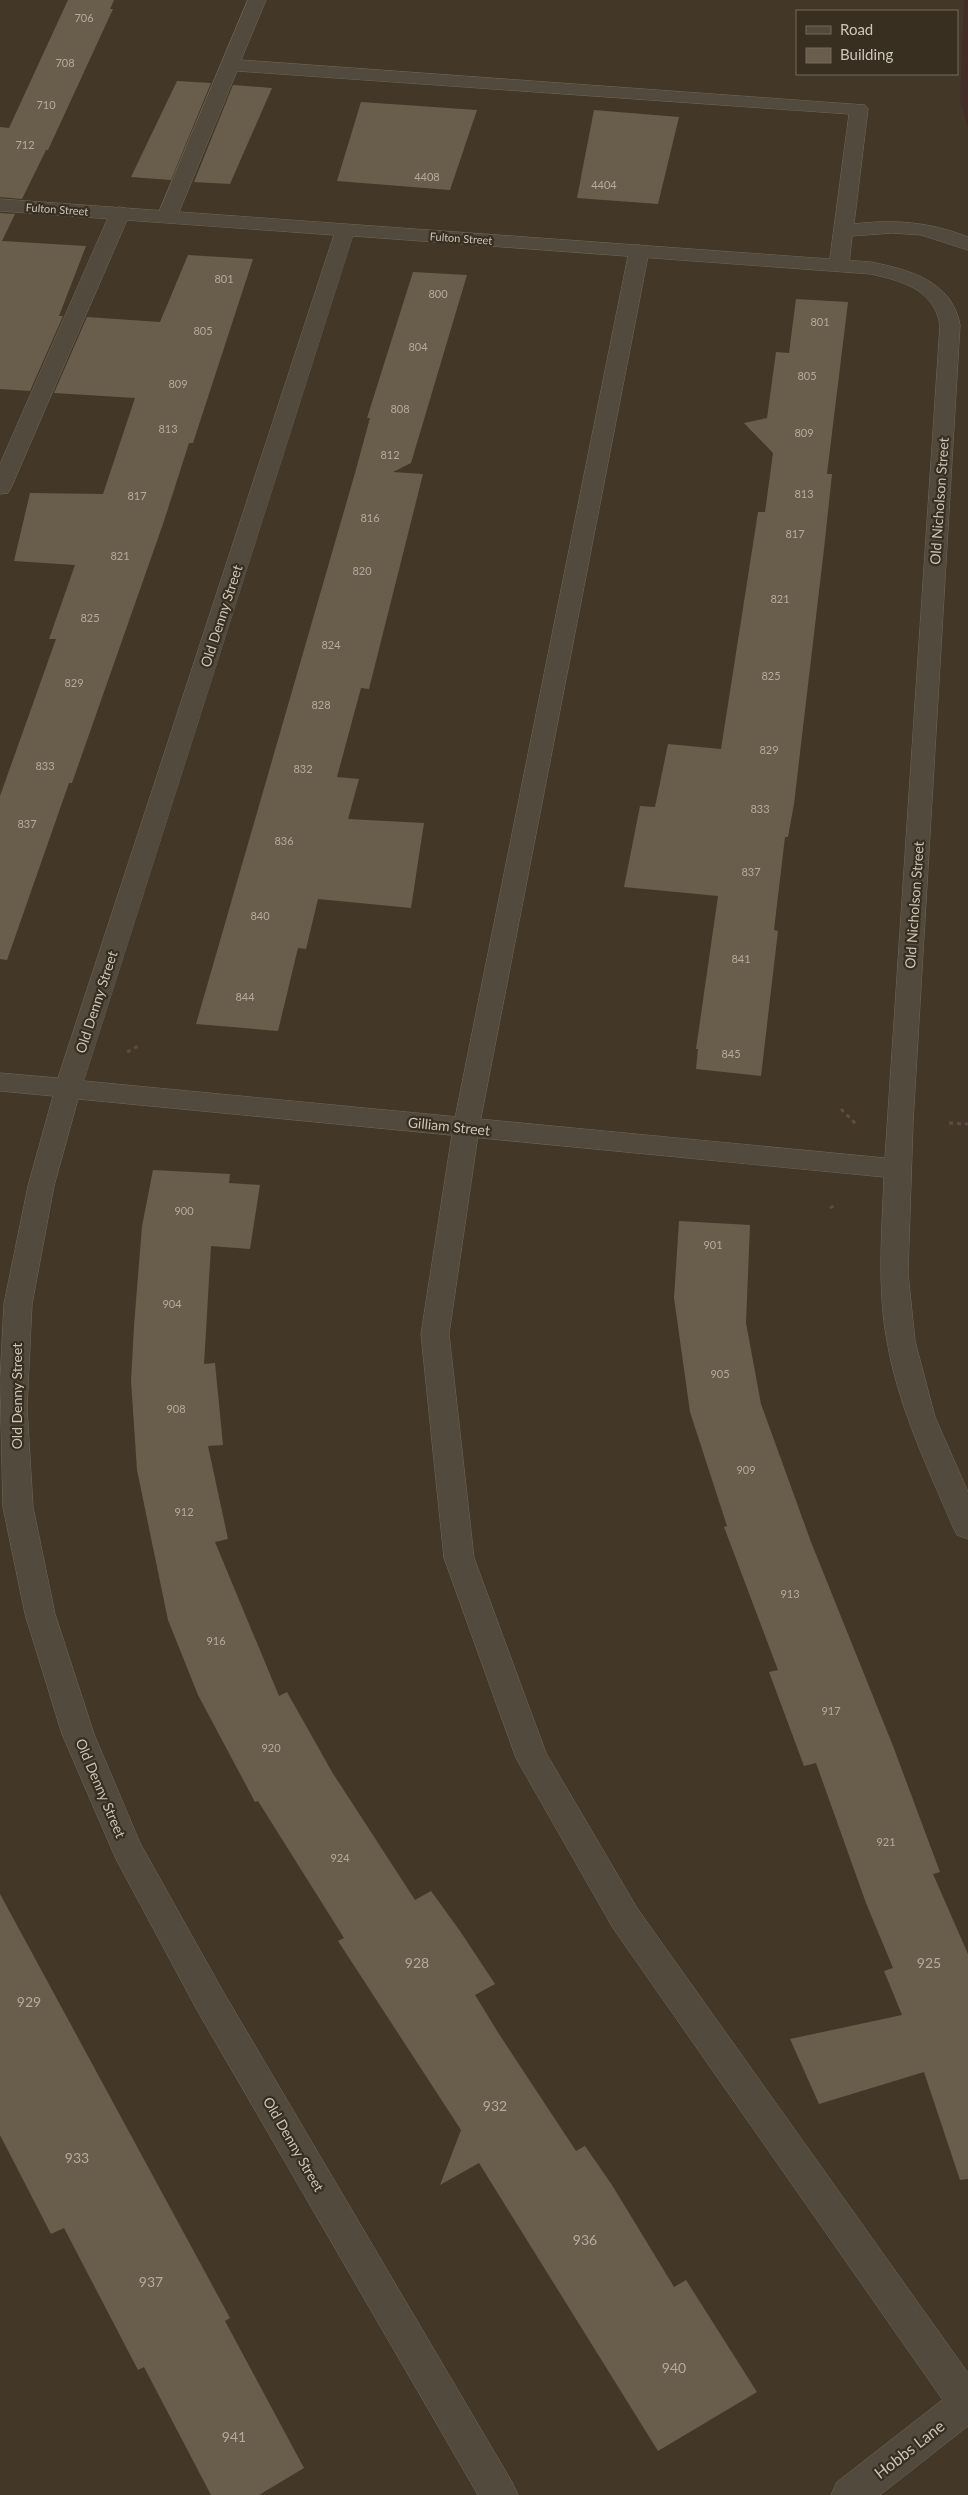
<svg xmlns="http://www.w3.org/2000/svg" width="968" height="2495" font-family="Lato,sans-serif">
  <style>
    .green { fill: #442d29 }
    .building { fill: #695e4b }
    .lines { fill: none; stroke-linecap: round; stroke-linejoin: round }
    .lane-casing { stroke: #70685a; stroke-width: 1 }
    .street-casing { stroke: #70685a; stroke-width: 1 }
    .path { stroke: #604a48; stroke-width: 3; stroke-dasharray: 4 4; stroke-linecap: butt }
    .lane { fill: #524a3c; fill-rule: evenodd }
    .street { fill: #524a3c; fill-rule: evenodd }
    .labels { text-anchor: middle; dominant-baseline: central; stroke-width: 4.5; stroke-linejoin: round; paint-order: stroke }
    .number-label { font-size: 11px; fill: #b3ab9e }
    .far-street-label { font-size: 11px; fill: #ccc5b9; stroke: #382f20 }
    .street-label { font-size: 14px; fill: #ccc5b9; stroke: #382f20 }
    .near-number-label { font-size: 14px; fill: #b3ab9e }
    .near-street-label { font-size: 16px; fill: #ccc5b9; stroke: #382f20 }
  </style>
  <rect width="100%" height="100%" fill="#433827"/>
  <path class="green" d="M964,0H968V128L960,100Z"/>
  <g class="building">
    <path d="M68,0H114L110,9H113L48,150H46L22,199L0,197V127L9,128Z"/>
    <path d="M177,81L211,83L171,180L131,177Z"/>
    <path d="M233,85L272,88L230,184L194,182Z"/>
    <path d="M361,102L477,110L450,190L337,181Z"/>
    <path d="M594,110L679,117L658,204L577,198Z"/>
    <path d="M0,213L15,214L2,241L86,246L59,316H63L30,391L0,389Z"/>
    <path d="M188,255L253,259L193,443H189L164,521L72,783H69L7,960L0,959V796L56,639H49L75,565L14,561L30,493L103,494L135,398L54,393L87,317L160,322Z"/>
    <path d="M413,272L467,275L411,463L393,472L423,474L369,689L361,688L337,777L359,779L348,819L424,823L411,908L318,899L306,949L298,948L278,1031L196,1024L355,473L370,418H367Z"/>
    <path d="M796,299L848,302L827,474H832L824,549L794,804L788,837H785L774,930L778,931L761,1076L696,1069L698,1049H696L718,896L624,887L640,806L655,807L668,744L721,749L758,512H765L773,453L744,423L767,418L776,352L789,353Z"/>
    <path d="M153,1170L230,1174L229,1183L260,1185L250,1249L211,1246L204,1364L215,1363L223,1445L208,1446L228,1539L215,1542L279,1696L287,1692L332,1772L415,1900L431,1891L460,1931L495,1984L475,1995L499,2034L576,2151L585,2146L612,2185L674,2287L686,2280L757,2392L658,2451L479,2163L440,2185L461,2130L338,1941L344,1938L258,1801L255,1802L198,1695L168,1620L137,1470L131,1381L134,1326L142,1226Z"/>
    <path d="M679,1221L750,1225L746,1323L761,1404L811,1542L893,1746L940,1872L933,1874L968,1954V2179L960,2180L924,2072L819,2104L790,2039L902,2015L884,1971L893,1968L866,1903L816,1763L804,1766L769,1672L778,1670L724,1527L727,1526L690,1412L674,1298Z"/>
    <path d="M0,1894L230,2318L225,2321L304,2468L259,2495H211L144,2367L138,2370L64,2228L51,2234L0,2135Z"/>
  </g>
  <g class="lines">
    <g class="lane-casing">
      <g id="lane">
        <path d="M248,0H266L241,60L865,105L868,109L854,224C894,219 930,222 968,237V250L921,235L892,233L852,236L849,265L846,269H832L829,265L849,114L237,71L177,217L174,221H160L157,217Z"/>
        <path d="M120,207L127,209L130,213L11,488L8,493L0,494V464L110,213L113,209Z"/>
        <path d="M639,245L646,247L649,251L479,1128L449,1334L474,1558L546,1753L637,1908L968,2373L967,2421L954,2416L613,1928L516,1758L444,1558L421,1334L453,1128L629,251L632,247Z"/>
      </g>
    </g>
    <g class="street-casing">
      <g id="street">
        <path d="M0,199L871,262C910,270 952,281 960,325L913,1123L908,1273L915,1341L935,1417L968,1492V1539L957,1535L953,1527C927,1466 898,1406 887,1341C877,1287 882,1232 884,1177L78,1099L54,1186L32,1304L27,1408L33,1507L55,1614L94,1734L140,1843L221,1988L512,2482L518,2495H478L197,2010L116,1859L62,1734L25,1614L3,1507L0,1381L4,1304L28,1186L53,1096L0,1091V1073L58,1078L334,235L0,211ZM353,236L871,274C903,281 934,290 940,325L885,1158L84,1081Z"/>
        <path d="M968,2385V2426L880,2495H831L837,2482L955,2390Z"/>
      </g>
    </g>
    <g class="path">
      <path d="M127,1052L140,1045"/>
      <path d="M841,1109L856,1124"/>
      <path d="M949,1123L968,1124"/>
      <path d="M830,1208L837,1204"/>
    </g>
    <use href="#lane" class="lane"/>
    <use href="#street" class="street"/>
  </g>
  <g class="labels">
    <g class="number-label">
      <text x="84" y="17">706</text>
      <text x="65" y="62">708</text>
      <text x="46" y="104">710</text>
      <text x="25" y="144">712</text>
      <text x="427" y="176">4408</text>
      <text x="604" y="184">4404</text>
      <text x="224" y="278">801</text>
      <text x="438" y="293">800</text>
      <text x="820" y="321">801</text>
      <text x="203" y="330">805</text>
      <text x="418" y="346">804</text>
      <text x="807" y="375">805</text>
      <text x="178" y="383">809</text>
      <text x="400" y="408">808</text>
      <text x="168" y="428">813</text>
      <text x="804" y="432">809</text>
      <text x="390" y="454">812</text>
      <text x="804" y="493">813</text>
      <text x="137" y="495">817</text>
      <text x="370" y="517">816</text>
      <text x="795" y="533">817</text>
      <text x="120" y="555">821</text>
      <text x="362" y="570">820</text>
      <text x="780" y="598">821</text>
      <text x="90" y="617">825</text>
      <text x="331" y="644">824</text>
      <text x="771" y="675">825</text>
      <text x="74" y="682">829</text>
      <text x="321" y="704">828</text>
      <text x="769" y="749">829</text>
      <text x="45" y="765">833</text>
      <text x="303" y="768">832</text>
      <text x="760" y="808">833</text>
      <text x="27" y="823">837</text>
      <text x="284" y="840">836</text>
      <text x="751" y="871">837</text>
      <text x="260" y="915">840</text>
      <text x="741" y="958">841</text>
      <text x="245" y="996">844</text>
      <text x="731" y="1053">845</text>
      <text x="184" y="1210">900</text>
      <text x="713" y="1244">901</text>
      <text x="172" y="1303">904</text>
      <text x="720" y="1373">905</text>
      <text x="176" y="1408">908</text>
      <text x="746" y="1469">909</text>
      <text x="184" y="1511">912</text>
      <text x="790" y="1593">913</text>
      <text x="216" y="1640">916</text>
      <text x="831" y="1710">917</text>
      <text x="271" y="1747">920</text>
      <text x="886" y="1841">921</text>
      <text x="340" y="1857">924</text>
    </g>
    <g class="far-street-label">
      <text transform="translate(57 209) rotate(4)">Fulton Street</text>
      <text transform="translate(461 238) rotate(4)">Fulton Street</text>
    </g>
    <g class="street-label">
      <text transform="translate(939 501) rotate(-86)">Old Nicholson Street</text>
      <text transform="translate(221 616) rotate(-72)">Old Denny Street</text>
      <text transform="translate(914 905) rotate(-86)">Old Nicholson Street</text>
      <text transform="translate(96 1002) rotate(-72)">Old Denny Street</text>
      <text transform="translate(449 1126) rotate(6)">Gilliam Street</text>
      <text transform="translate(16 1396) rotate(-90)">Old Denny Street</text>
      <text transform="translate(101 1788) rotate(67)">Old Denny Street</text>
      <text transform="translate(294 2144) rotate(60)">Old Denny Street</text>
    </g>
    <g class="near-number-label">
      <text x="417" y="1962">928</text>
      <text x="929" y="1962">925</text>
      <text x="29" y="2001">929</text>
      <text x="495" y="2105">932</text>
      <text x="77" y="2157">933</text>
      <text x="585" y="2239">936</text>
      <text x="151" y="2281">937</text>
      <text x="674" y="2367">940</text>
      <text x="234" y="2436">941</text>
    </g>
    <g class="near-street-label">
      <text transform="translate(909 2449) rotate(-38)">Hobbs Lane</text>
    </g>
  </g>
  <rect x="796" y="10" width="162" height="65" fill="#382f20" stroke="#736b5d"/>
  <rect x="806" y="26" width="25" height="8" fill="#524a3c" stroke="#736b5d"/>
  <text x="840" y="35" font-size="15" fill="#ccc5b9">Road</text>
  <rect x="806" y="48" width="25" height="15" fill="#695e4b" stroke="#736b5d"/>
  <text x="840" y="60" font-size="15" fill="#ccc5b9">Building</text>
</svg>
